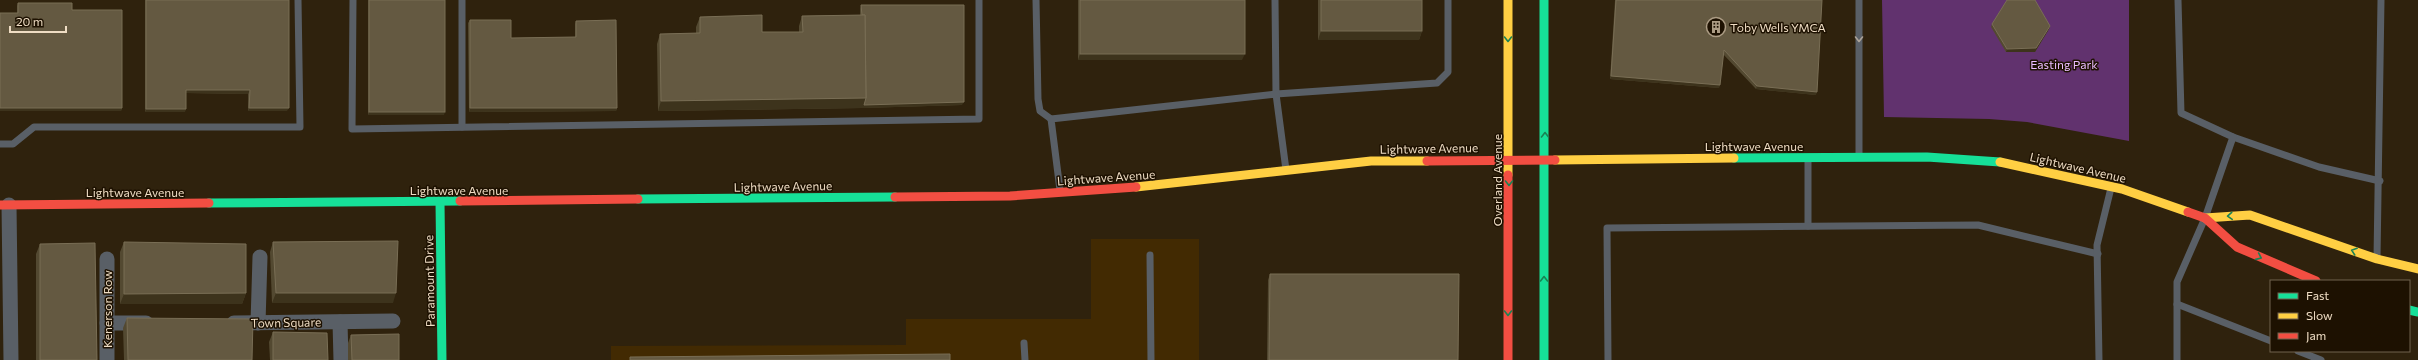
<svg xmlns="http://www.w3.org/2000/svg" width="2418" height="360" font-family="Commissioner,sans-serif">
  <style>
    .built { fill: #422a02 }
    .green { fill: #61326e }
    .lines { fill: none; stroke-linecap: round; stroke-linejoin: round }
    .lane { stroke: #595f66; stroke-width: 7 }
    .street { stroke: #595f66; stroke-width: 15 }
    .fast { stroke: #16e098; stroke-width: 9 }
    .slow { stroke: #ffcf43; stroke-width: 9 }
    .jam { stroke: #f24e42; stroke-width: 9 }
    .wall { fill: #534931 }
    .shaded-wall { fill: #3d331c }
    .building { fill: #645941; stroke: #796e55 }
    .oneway { stroke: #198354 }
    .oneway2 { stroke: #aca49a }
    .labels { text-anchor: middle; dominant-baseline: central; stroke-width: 3; stroke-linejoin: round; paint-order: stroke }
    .poi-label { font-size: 12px; fill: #efddc4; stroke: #1d1101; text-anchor: start }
    .park-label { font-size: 12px; fill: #ebbdff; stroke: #1d1101 }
    .street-label { font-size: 12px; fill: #efddc4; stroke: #1d1101 }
  </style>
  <rect width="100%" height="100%" fill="#2f220d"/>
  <path class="built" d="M1091,239H1199V360H611V346L906,345V319H1091Z"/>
  <path class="green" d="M1882,0H2129V141L2027,122L1989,119L1884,117Z"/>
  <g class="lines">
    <g class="lane">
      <path d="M353,0L352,129L979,119V0"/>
      <path d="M462,0V127"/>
      <path d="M1036,0L1038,99L1040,111L1051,119"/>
      <path d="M1275,0L1276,94L1437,83L1448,72V0"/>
      <path d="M1859,0V156"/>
      <path d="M2233,137L2319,167L2380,181"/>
      <path d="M0,144H13L34,127H300L298,0"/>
      <path d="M1808,159V226"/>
      <path d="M1060,190L1051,119L1276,94L1286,170"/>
      <path d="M1150,255L1151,360"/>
      <path d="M2377,258L2381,0"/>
      <path d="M2177,304L2271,341"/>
      <path d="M1024,343L1025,360"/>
      <path d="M2298,351L2321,360"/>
      <path d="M1608,360L1607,228L1978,225L2098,254"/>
      <path d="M2099,360L2097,245L2111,188"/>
      <path d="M2177,360V282L2205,218L2233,137L2181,113L2178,0"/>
    </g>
    <g class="street">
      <path d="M9,205L11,360"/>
      <path d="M107,259V360"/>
      <path d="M340,322L341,360"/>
      <path d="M107,323H146"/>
      <path d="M234,323L393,321"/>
      <path d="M258,323L260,257"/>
    </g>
    <g class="fast">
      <path d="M1544,0V360"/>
      <path d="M1734,158L1927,157L2000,162"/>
      <path d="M638,199L895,197"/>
      <path d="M440,202L442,360"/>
      <path d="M209,203L460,201"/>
      <path d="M2409,310L2418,312"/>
    </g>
    <g class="slow">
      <path d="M1508,0V175"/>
      <path d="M1555,160L1734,158"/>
      <path d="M2000,162L2122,189L2188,212"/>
      <path d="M1136,187L1371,161H1427"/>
      <path d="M2205,218L2250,215L2377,259L2418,269"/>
    </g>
    <g class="jam">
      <path d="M1427,161L1555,160"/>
      <path d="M1508,175V360"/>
      <path d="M895,197L1010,196L1136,187"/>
      <path d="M460,201L638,199"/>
      <path d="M0,205L209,203"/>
      <path d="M2188,212L2205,218L2237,247L2316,281"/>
    </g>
  </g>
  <g class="wall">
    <path d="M145,0H289L287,111H248V94L186,93L185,112H145Z"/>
    <path d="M368,0H445L444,115H368Z"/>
    <path d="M1078,0H1245L1242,60H1078Z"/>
    <path d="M1318,0H1422V31L1419,40H1318Z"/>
    <path d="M1615,0H1822L1816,95L1756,89L1723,54L1719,88L1610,79Z"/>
    <path d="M18,3L72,10L122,108L121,111H0V13H17V6Z"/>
    <path d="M861,5L962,105L863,108L658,111L657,44L660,34L696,33V27L700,17L762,32H799V26L802,16L860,15V9Z"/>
    <path d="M470,20L511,38L575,37V24L576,21L617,108L616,111L469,112L468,23Z"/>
    <path d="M1992,24L2050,26L2049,29L2035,52H2006L1991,27Z"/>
    <path d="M124,242L246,293L242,304H120V252Z"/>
    <path d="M273,242L393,303H272L270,252Z"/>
    <path d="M40,244L97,360H36V254Z"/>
    <path d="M1270,274L1458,360H1267L1268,280Z"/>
    <path d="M127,318L252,360H124L123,328Z"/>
    <path d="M273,332L328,360H270L269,342Z"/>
    <path d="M351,335L399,360H348V343Z"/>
  </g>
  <g class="shaded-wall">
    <path d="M2050,26L2049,29L2035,52H2006L2007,49Z"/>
    <path d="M1321,31H1422L1419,40H1318Z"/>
    <path d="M1080,54H1245L1242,60H1078Z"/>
    <path d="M1611,76L1720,85L1719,88L1610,79Z"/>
    <path d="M1757,86L1817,92L1816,95L1756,89Z"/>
    <path d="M186,90H250L248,94L185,93Z"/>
    <path d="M866,98L964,102L962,105L863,108L658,111L661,101Z"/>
    <path d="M0,108H122L121,111H0Z"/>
    <path d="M249,108H289L287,111H248Z"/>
    <path d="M470,108H617L616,111L469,112Z"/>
    <path d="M146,109H186L185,112H145Z"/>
    <path d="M369,112H445L444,115H368Z"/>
    <path d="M246,293L242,304H120L124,294Z"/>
    <path d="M276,293H396L393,303H272Z"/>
  </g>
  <g class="building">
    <path d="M146,0H289V108H249L250,90H186V109H146Z"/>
    <rect x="369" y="0" width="76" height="112"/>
    <rect x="1080" y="0" width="165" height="54"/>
    <rect x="1321" y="0" width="101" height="31"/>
    <path d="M1616,0H1822L1817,92L1757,86L1724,50L1720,85L1611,76Z"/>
    <path d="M2007,0H2035L2050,26L2036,48L2007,49L1992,24Z"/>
    <path d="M18,3H72V10H122V108H0V13H18Z"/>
    <path d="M861,5H964V102L864,105L866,98L865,15H862Z"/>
    <path d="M762,15V32H803L802,16L865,15L866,98L661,101L660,34L700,33V17Z"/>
    <path d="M470,20H511V38L576,37V21L616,20L617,108H470Z"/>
    <path d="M398,241L396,293H276L273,242Z"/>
    <path d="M124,242L246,244V293L124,294Z"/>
    <path d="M95,243L97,360H40V244Z"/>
    <path d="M1270,274H1459L1458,360H1269Z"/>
    <path d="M127,318L253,319L252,360H128Z"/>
    <path d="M273,332L327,333L328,360H273Z"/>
    <path d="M399,334V360H352L351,335Z"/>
    <path d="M950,354V360H630V357Z"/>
  </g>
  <defs><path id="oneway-chevron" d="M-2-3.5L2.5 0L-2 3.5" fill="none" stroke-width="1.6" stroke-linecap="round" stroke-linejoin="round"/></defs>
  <g class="oneway">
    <use href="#oneway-chevron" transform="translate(1508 39) rotate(90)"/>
    <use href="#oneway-chevron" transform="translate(1545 135) rotate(-90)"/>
    <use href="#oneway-chevron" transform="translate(1509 183) rotate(90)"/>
    <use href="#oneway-chevron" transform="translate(2230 216) rotate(176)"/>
    <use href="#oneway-chevron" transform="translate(2354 251) rotate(-161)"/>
    <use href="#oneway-chevron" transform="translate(2259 257) rotate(24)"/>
    <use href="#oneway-chevron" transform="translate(1544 279) rotate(-90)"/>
    <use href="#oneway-chevron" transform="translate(1508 313) rotate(90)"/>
  </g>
  <use class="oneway2" href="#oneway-chevron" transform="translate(1859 39) rotate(90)"/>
  <defs>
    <g id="building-ring" transform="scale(1)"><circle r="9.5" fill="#1d1101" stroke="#ac9c84" stroke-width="1.5"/><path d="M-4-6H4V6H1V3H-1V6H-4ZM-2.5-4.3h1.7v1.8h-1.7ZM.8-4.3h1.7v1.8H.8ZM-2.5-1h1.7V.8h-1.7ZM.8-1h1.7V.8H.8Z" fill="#ac9c84"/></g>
  </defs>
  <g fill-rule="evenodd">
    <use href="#building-ring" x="1716" y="27"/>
  </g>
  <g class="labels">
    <g class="poi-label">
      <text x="1730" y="27">Toby Wells YMCA</text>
    </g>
    <g class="park-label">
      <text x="2064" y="64">Easting Park</text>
    </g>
    <g class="street-label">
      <text x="1754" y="146">Lightwave Avenue</text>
      <text transform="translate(1429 148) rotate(-1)">Lightwave Avenue</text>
      <text transform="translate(2078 167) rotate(13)">Lightwave Avenue</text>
      <text transform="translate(1106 177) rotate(-4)">Lightwave Avenue</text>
      <text transform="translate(1497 180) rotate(-90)">Overland Avenue</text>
      <text transform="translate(783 186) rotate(-1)">Lightwave Avenue</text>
      <text x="459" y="190">Lightwave Avenue</text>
      <text x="135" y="192">Lightwave Avenue</text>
      <text transform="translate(429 281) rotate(-91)">Paramount Drive</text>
      <text transform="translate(107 309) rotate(-90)">Kenerson Row</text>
      <text transform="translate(286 322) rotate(-1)">Town Square</text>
    </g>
  </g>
  <rect x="2270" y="280" width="140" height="72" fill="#1d1101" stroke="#71634f"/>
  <rect x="2278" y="293" width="20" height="6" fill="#16e098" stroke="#71634f"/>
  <text x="2306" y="300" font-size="12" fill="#efddc4">Fast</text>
  <rect x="2278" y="313" width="20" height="6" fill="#ffcf43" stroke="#71634f"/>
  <text x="2306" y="320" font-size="12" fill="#efddc4">Slow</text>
  <rect x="2278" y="333" width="20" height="6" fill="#f24e42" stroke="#71634f"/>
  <text x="2306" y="340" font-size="12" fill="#efddc4">Jam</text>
  <path d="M10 26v6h56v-6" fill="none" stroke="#efddc4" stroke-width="2"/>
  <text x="16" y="26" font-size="12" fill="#efddc4" stroke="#1d1101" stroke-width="3" paint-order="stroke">20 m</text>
</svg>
